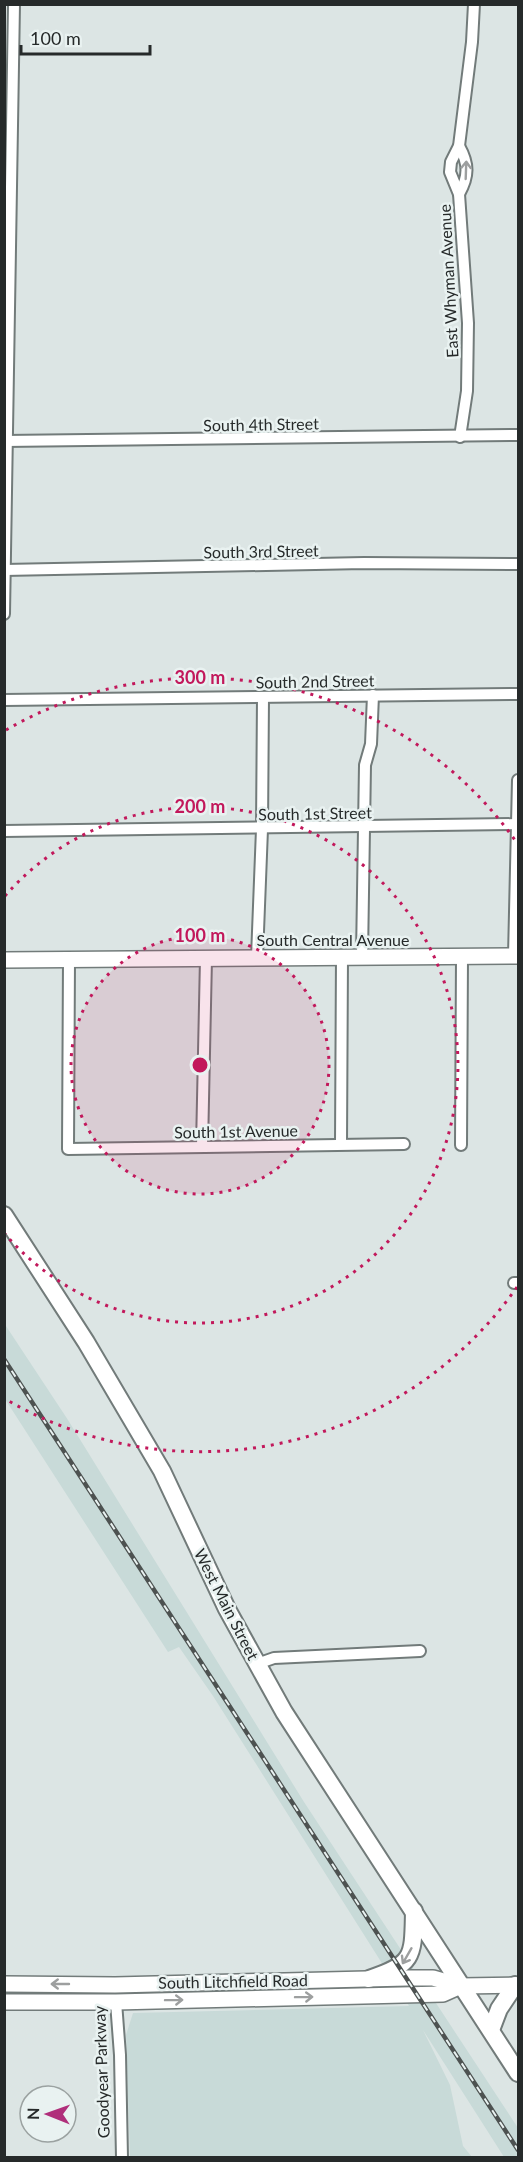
<svg xmlns="http://www.w3.org/2000/svg" width="523" height="2162" font-family="Lato,sans-serif">
  <style>
    .built { fill: #c8dad8 }
    .lines { fill: none; stroke-linecap: round; stroke-linejoin: round }
    .street-casing { stroke: #727b7a; stroke-width: 14 }
    .secondary-casing { stroke: #727b7a; stroke-width: 18 }
    .primary-casing { stroke: #727b7a; stroke-width: 20 }
    .street { stroke: #fff; stroke-width: 10 }
    .secondary { stroke: #fff; stroke-width: 15 }
    .primary { stroke: #fff; stroke-width: 16 }
    .rail-casing { stroke: #4d5251; stroke-width: 4.5 }
    .rail { stroke: #e9f2f1; stroke-width: 2; stroke-dasharray: 7; stroke-linecap: butt }
    .oneway { stroke: #9d9f9f }
    .ring { fill: none; stroke: #c2185b; stroke-width: 3; stroke-dasharray: 3 6 }
    .labels { text-anchor: middle; dominant-baseline: central; stroke-width: 5; stroke-linejoin: round; paint-order: stroke }
    .street-label { font-size: 16px; fill: #262a2a; stroke: #e9f2f1 }
    .centre { fill: #c2185b; stroke: #e9f2f1; stroke-width: 3 }
    .ring-label { font-size: 18px; text-anchor: middle; font-weight: bold; fill: #c2185b; stroke: #e9f2f1; stroke-width: 5; stroke-linejoin: round; paint-order: stroke }
  </style>
  <rect width="100%" height="100%" fill="#dce5e4"/>
  <path class="built" d="M4,1323L68,1420L304,1802L518,2128V2157H504L423,2030L450,2085L463,2146L472,2157H130L126,2035L133,2013L409,2006L213,1696L179,1647L168,1652L5,1399Z"/>
  <g class="lines">
    <g class="street-casing">
      <g id="street">
        <path d="M459,194C469,176 469,164 459,146"/>
        <path d="M460,437L467,391L468,323L459,194L450,172L451,162L459,146L472,42L474,4"/>
        <path d="M4,441L518,435"/>
        <path d="M4,570L364,563L518,564"/>
        <path d="M4,614L14,4"/>
        <path d="M4,700L518,694"/>
        <path d="M4,831L518,824"/>
        <path d="M362,956L365,765L371,744L373,695"/>
        <path d="M514,956L518,780"/>
        <path d="M257,957L262,829L263,697"/>
        <path d="M69,960L68,1149L404,1144"/>
        <path d="M341,1144L342,956"/>
        <path d="M461,1145L462,957"/>
        <path d="M202,1147L206,958"/>
        <path d="M514,1283H518"/>
        <path d="M257,1664L274,1658L420,1651"/>
        <path d="M116,2002L120,2055L122,2158"/>
      </g>
    </g>
    <g class="secondary-casing">
      <g id="secondary">
        <path d="M4,960L518,956"/>
        <path d="M4,1984L115,1985L407,1978H433L461,1986L518,1985"/>
        <path d="M4,2002H116L443,1994L461,1986"/>
      </g>
    </g>
    <g class="primary-casing">
      <g id="primary">
        <path d="M4,1215L86,1342L162,1471L227,1609L284,1712L518,2073"/>
        <path d="M369,1979C415,1964 413,1956 414,1911"/>
        <path d="M491,2030L499,2009L515,1985"/>
      </g>
    </g>
    <use href="#street" class="street"/>
    <use href="#secondary" class="secondary"/>
    <use href="#primary" class="primary"/>
    <g class="rail-casing">
      <path id="rail" d="M4,1359L518,2150"/>
    </g>
    <use href="#rail" class="rail"/>
  </g>
  <defs><path id="oneway-shaft" d="M-6 0H5M1.5-3L5.5 0L1.5 3" fill="none" stroke-width="1.6" stroke-linecap="round" stroke-linejoin="round" transform="scale(1.5)"/></defs>
  <g class="oneway">
    <use href="#oneway-shaft" transform="translate(466 170) rotate(-88)"/>
    <use href="#oneway-shaft" transform="translate(407 1956) rotate(120)"/>
    <use href="#oneway-shaft" transform="translate(60 1984) rotate(-180)"/>
    <use href="#oneway-shaft" transform="translate(304 1997) rotate(-1)"/>
    <use href="#oneway-shaft" transform="translate(174 2000) rotate(-1)"/>
  </g>
  <circle cx="200" cy="1065" r="129" fill="#c2185b" fill-opacity=".12"/>
  <g class="ring">
    <circle cx="200" cy="1065" r="129"/>
    <path d="M5 896A258 258 0 1 1 5 1234"/>
    <path d="M517 1287A387 387 0 0 1 7 1400M6 730A387 387 0 0 1 517 843"/>
  </g>
  <g class="labels">
    <g class="street-label">
      <text transform="translate(448 281) rotate(-93)">East Whyman Avenue</text>
      <text transform="translate(261 424) rotate(-1)">South 4th Street</text>
      <text transform="translate(261 551) rotate(-1)">South 3rd Street</text>
      <text transform="translate(315 681) rotate(-1)">South 2nd Street</text>
      <text transform="translate(315 813) rotate(-1)">South 1st Street</text>
      <text x="333" y="939">South Central Avenue</text>
      <text transform="translate(236 1131) rotate(-1)">South 1st Avenue</text>
      <text transform="translate(227 1604) rotate(63)">West Main Street</text>
      <text transform="translate(233 1981) rotate(-1)">South Litchfield Road</text>
      <text transform="translate(101 2072) rotate(-92)">Goodyear Parkway</text>
    </g>
  </g>
  <circle cx="200" cy="1065" r="9" class="centre"/>
  <g class="ring-label">
    <text x="200" y="684">300 m</text>
    <text x="200" y="813">200 m</text>
    <text x="200" y="942">100 m</text>
  </g>
  <rect width="523" height="2162" fill="none" stroke="#262a2a" stroke-width="12"/>
  <g transform="translate(48 2114) rotate(271)"><circle r="28" fill="#e9f2f1" stroke="#9ba2a1" stroke-width="1.5"/>
  <path d="M0-4.5L10 22L0 15L-10 22Z" fill="#b02f7b"/>
  <text y="-9" font-size="16" font-weight="bold" text-anchor="middle" fill="#262a2a">N</text>
  </g>
  <path d="M21 45v9h129v-9" fill="none" stroke="#262a2a" stroke-width="3"/>
  <text x="30" y="45" font-size="18" fill="#262a2a" stroke="#e9f2f1" stroke-width="4.5" paint-order="stroke">100 m</text>
</svg>
